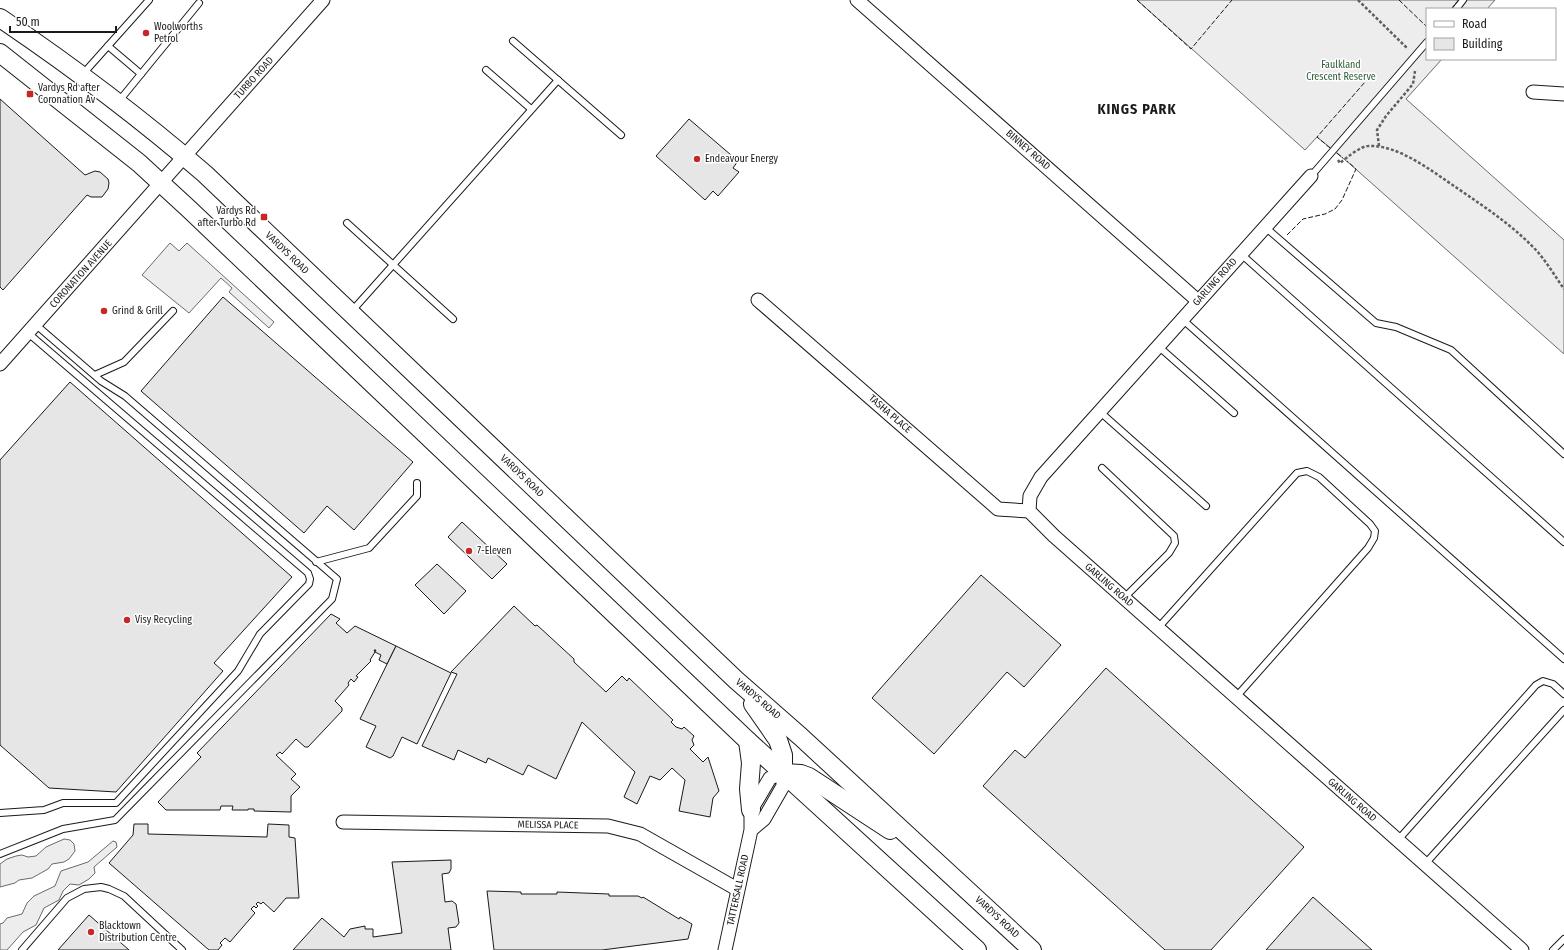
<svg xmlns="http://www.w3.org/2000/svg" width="1564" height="950" font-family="'Fira Sans Condensed',sans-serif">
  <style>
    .built { fill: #ededed; stroke: #6a6a6a }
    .building { fill: #e6e6e6; stroke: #1a1a1a }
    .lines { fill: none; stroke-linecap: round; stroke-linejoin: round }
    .service-casing { stroke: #1a1a1a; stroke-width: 8 }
    .minor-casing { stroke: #1a1a1a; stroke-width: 15 }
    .secondary-casing { stroke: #1a1a1a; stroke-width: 20 }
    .path { stroke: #5f5f5f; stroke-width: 2.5; stroke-dasharray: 3 2; stroke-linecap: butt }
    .service { stroke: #fff; stroke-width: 6 }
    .minor { stroke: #fff; stroke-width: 13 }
    .secondary { stroke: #fff; stroke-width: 18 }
    .fence { stroke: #1a1a1a; stroke-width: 1; stroke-dasharray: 5 2; stroke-linecap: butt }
    .poi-dot { fill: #c62828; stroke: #fff; stroke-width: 1.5 }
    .labels { text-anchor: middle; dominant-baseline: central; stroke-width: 3; stroke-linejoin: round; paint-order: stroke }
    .poi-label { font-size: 10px; fill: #1a1a1a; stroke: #fff; text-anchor: start }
    .park-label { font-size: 10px; fill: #2b5a34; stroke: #fff }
    .street-label { font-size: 10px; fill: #1a1a1a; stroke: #fff }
    .district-label { font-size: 14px; font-weight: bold; letter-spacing: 1px; fill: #1a1a1a; stroke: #fff }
  </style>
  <rect width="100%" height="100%" fill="#fff"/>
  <g class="built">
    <path d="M1137,0H1495L1487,9H1427V59H1442L1406,99L1564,240V354L1350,164L1317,137L1305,150Z"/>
    <path d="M170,243L179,251L187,243L274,322L269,328L229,292L232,288L221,278L189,313L142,275Z"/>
    <path d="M64,839L70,840L74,844L75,851L69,859L64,862L52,864L48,869L32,878L19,880L15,883L0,887V864L7,859L16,856L22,855L28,857L36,856L46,847Z"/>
    <path d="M113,841L116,842L117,847L94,867L95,873L89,879L79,885L70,884L63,891L59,900L44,908L36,925L23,932L7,950H0V924L3,923L7,918L22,914L27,903L34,896L55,886L61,871L88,862Z"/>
  </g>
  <g class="building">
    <path d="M0,99L85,175L95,171L100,172L108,179L109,183L108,189L102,197H91L87,195L3,290L0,287Z"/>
    <path d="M689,119L738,161L733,168L739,172L718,196L713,191L705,200L656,156Z"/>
    <path d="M223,297L413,462L354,530L327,506L304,533L141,391Z"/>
    <path d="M70,382L292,577L214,663L223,671L116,792L49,788L0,745V460Z"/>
    <path d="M462,522L507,564L492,579L448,537Z"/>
    <path d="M437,564L466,591L444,614L415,585Z"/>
    <path d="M981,575L1061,645L1024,687L1007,672L934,754L872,698Z"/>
    <path d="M514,606L535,626L537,625L574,659V662L606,692L622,676L627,681L629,678L673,720L671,722L676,727L682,729L684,727L694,736L692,740L694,745L690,749L703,762L708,757L719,791L713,798L710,817L679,811L685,780L672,768L660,780L650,776L637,804L624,797L635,772L582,722L556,779L528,765L523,775L488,758L486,763L458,750L454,760L422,746L457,674L451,672Z"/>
    <path d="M331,614L340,619L336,623L347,633L355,626L396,646L387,664L379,660L381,655L375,652L376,650H374L375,652L370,660L371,661L356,676L358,677L354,682L351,679L348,683L349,685L335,701L342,708V711L308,747H305L296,739L282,754L280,752L276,755L296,774L291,779L300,787L291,796V812L254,811V809H248V810H232L233,806H221L220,810H166L158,802L201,757L197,753Z"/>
    <path d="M396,646L451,673L417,744L402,737L393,756L390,758L366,747L376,726L360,719Z"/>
    <path d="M1106,668L1304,847L1211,950H1165L983,786L1015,750L1025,758Z"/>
    <path d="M134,824H148V834L267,837L268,824L289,825V837L295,838L299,898H286L274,912L263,902L261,904L258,902L256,904L258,906L256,908L254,906L251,909L255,913L230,942L225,938L220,943L222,945L218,950H209L109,863L133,835Z"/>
    <path d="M451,860V869L449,873L442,874L445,902L452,901L456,904L459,923L456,927L448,928L451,950H293L322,918L344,937L350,929L365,926V929H373V937L402,933L392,862Z"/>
    <path d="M487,891L521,892V894H557V892L609,894V896H638L642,898L643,897L679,919L680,917L692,924L688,939L602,950H494Z"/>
    <path d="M1313,897L1372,950H1266Z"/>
    <path d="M89,915L129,950H58Z"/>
  </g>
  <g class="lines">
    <g class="service-casing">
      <g id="service">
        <path d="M1456,9L1463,0"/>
        <path d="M513,41L621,135"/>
        <path d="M108,46L141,74"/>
        <path d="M486,70L531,109"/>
        <path d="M82,75L149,0"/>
        <path d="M119,101L199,3"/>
        <path d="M1311,176L1427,42"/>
        <path d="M347,223L453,319"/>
        <path d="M1265,227L1376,323L1396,327L1451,350L1564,454"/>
        <path d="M1241,254L1564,542"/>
        <path d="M351,312L558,80"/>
        <path d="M1182,319L1564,659"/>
        <path d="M1158,346L1234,413"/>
        <path d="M95,375L124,362L173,311"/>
        <path d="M1099,411L1206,506"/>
        <path d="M1102,468L1174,536L1175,543L1169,553L1124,598"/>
        <path d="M316,562L369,548L417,496V483"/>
        <path d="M1158,628L1297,473L1307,471L1319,477L1370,524L1375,531L1374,538L1368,548L1236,697"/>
        <path d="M0,813L44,810L63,803H116L238,671L260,634L309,584L310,579L308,573L28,333"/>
        <path d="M1398,840L1536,685L1543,681L1553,684L1564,694"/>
        <path d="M0,854L63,829L115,820L332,599L337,579L125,396L101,381L35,324"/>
        <path d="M1425,864L1564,710"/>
        <path d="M22,950L67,898L84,889L101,887L109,889L124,896L182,950"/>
        <path d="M1553,950L1564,939"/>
      </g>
    </g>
    <g class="minor-casing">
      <g id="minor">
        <path d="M857,0L1198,301"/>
        <path d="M1533,92L1564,94"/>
        <path d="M1311,176L1041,477L1030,496L1029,511L1054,536L1522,950"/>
        <path d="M758,300L998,509L1029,511"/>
        <path d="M0,364L323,0"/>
        <path d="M343,822L608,826L640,834L737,889"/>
        <path d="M725,950L751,830V810L770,778L783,773V786L764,819L751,830"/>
      </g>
    </g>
    <g class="secondary-casing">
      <g id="secondary">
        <path d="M0,18C71,66 140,118 205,174L736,680L801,737L1032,950"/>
        <path d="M0,53L139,163L189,209L748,741L977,950"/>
        <path d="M753,704L778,740L783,755V773"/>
        <path d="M748,741L751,763L749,789L751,810"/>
        <path d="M783,773L801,774L809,777L890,830"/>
      </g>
    </g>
    <g class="path">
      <path d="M1358,0L1408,49"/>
      <path d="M1379,146L1377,130L1386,116L1413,84L1415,71"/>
      <path d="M1338,160L1340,163C1346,158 1361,146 1368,146C1398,144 1433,172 1457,188C1486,208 1511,224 1536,250C1546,261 1555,276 1564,289"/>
    </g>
    <use href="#service" class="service"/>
    <use href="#minor" class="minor"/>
    <use href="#secondary" class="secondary"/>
    <g class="fence">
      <path d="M1137,0L1191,49L1232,0"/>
      <path d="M1399,0L1427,27"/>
      <path d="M1451,9L1459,0"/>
      <path d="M1330,148L1317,137L1365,82"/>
      <path d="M1337,153L1343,158"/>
      <path d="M1287,235L1303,219L1325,214L1335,209L1342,200L1356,169L1347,161"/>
    </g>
  </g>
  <g class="poi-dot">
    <circle cx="146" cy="33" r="4"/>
    <rect x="26" y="90" width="8" height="8" rx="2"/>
    <circle cx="697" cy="159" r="4"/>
    <rect x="260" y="213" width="8" height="8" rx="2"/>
    <circle cx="104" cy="311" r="4"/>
    <circle cx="469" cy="551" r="4"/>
    <circle cx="127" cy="620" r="4"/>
    <circle cx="91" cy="932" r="4"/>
  </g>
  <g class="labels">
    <g class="poi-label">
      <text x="154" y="27">Woolworths<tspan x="154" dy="12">Petrol</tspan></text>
      <text x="38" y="88">Vardys Rd after<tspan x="38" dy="12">Coronation Av</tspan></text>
      <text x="705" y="159">Endeavour Energy</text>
      <text x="256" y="211" text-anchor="end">Vardys Rd<tspan x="256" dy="12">after Turbo Rd</tspan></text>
      <text x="112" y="311">Grind &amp; Grill</text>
      <text x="477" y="551">7-Eleven</text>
      <text x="135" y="620">Visy Recycling</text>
      <text x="99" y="926">Blacktown<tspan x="99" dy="12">Distribution Centre</tspan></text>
    </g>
    <g class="park-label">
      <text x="1341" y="65">Faulkland<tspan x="1341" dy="12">Crescent Reserve</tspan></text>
    </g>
    <g class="street-label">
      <text transform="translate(254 78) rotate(-48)">TURBO ROAD</text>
      <text transform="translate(1028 150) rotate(41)">BINNEY ROAD</text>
      <text transform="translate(287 253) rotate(44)">VARDYS ROAD</text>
      <text transform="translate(81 274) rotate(-48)">CORONATION AVENUE</text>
      <text transform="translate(1215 282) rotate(-48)">GARLING ROAD</text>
      <text transform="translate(890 414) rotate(41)">TASHA PLACE</text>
      <text transform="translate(522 476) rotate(44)">VARDYS ROAD</text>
      <text transform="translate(1109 585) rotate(41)">GARLING ROAD</text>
      <text transform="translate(758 699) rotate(41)">VARDYS ROAD</text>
      <text transform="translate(1352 800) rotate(41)">GARLING ROAD</text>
      <text transform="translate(548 825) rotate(1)">MELISSA PLACE</text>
      <text transform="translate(738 890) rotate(-78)">TATTERSALL ROAD</text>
      <text transform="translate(997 917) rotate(43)">VARDYS ROAD</text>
    </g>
    <g class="district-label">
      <text x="1137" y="109">KINGS PARK</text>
    </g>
  </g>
  <rect x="1426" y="8" width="130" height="52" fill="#ffffff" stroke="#a3a3a3"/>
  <rect x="1434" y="21" width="20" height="6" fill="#ffffff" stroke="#a3a3a3"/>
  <text x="1462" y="28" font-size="12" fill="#1a1a1a">Road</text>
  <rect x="1434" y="38" width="20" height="12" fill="#e6e6e6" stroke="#a3a3a3"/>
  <text x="1462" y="48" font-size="12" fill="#1a1a1a">Building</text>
  <path d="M10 26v6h106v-6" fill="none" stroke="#1a1a1a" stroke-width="2"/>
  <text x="16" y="26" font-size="12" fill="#1a1a1a" stroke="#ffffff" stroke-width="3" paint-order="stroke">50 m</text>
</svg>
